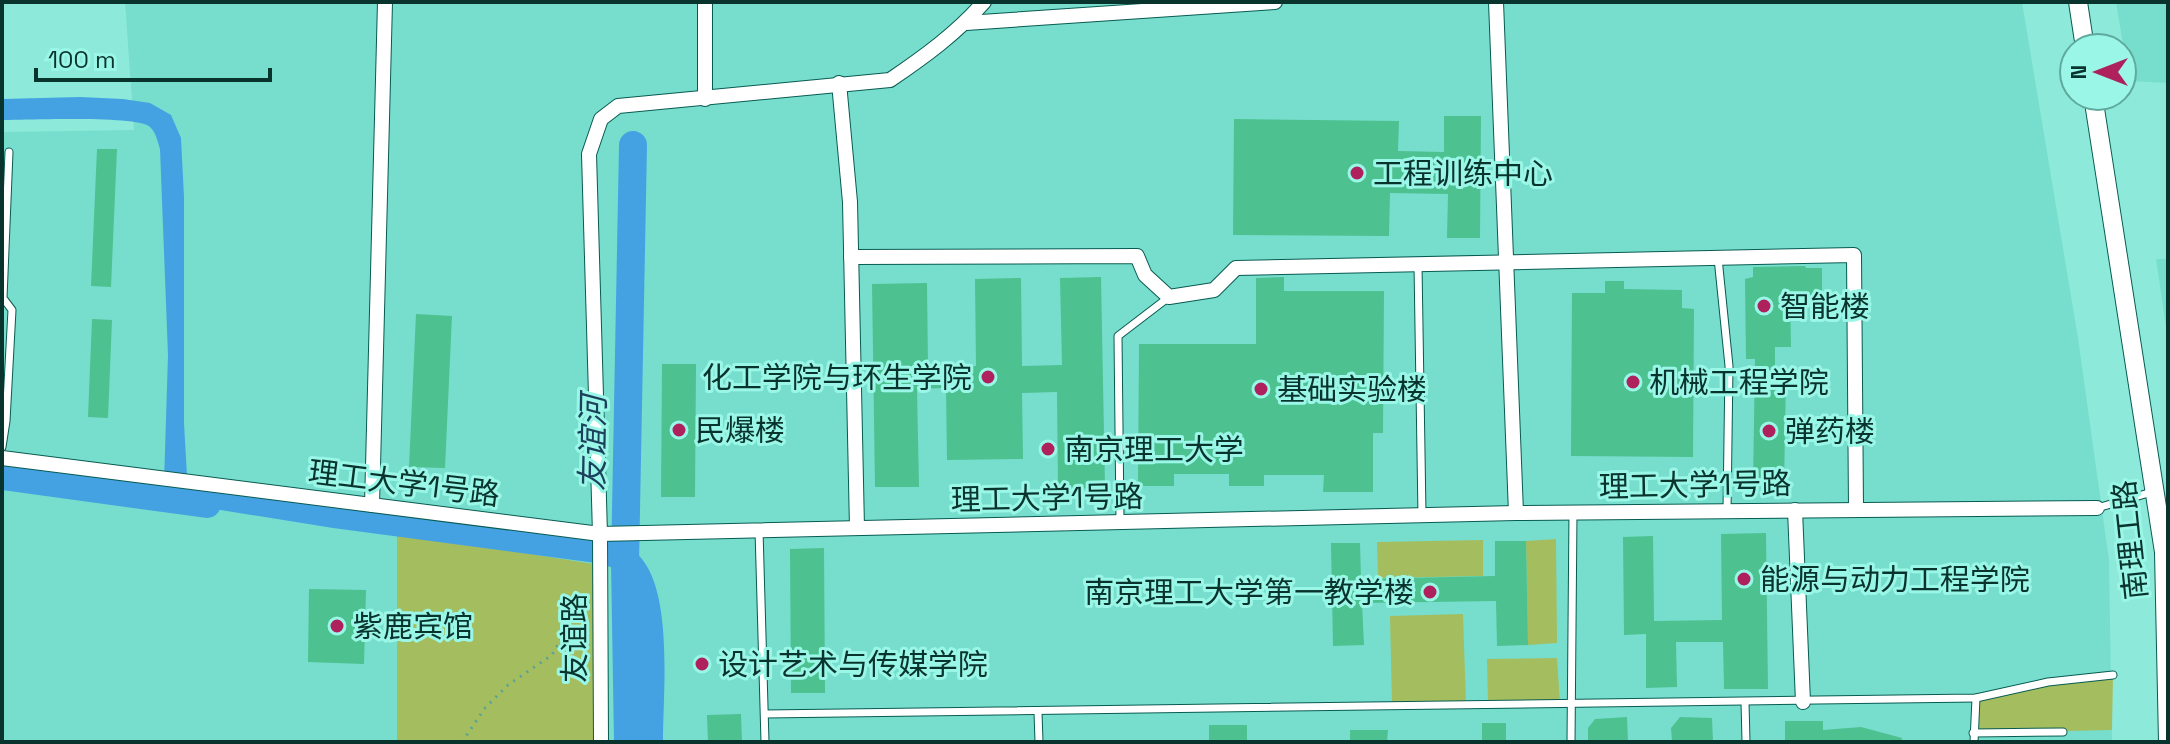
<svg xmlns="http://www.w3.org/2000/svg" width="2170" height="744" font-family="'Space Grotesk','Noto Sans SC',sans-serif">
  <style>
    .built { fill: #77dece }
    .green { fill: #a4bd5f }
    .water { fill: #45a2e2 }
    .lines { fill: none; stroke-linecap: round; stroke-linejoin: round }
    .river { stroke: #45a2e2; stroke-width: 28 }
    .building { fill: #4dc18f }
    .service-casing { stroke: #085b51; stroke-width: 9 }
    .minor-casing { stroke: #085b51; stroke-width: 16 }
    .tertiary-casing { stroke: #085b51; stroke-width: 20 }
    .path { stroke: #5aa397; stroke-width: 3; stroke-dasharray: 2 6; stroke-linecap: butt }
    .service { stroke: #fff; stroke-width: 7 }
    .minor { stroke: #fff; stroke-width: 14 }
    .tertiary { stroke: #fff; stroke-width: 18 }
    .poi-dot { fill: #ae215c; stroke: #9af7e7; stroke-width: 3 }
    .labels { text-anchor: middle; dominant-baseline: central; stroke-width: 6; stroke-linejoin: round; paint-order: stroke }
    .poi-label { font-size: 30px; fill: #09332d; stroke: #9af7e7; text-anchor: start }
    .street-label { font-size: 30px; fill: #09332d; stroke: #9af7e7 }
    .water-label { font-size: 32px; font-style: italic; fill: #1b415c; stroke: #9af7e7 }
  </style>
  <rect width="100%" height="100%" fill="#8deada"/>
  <g class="built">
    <path d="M125,2H2022L2078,338L2109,560L2112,742H2V132L134,130Z"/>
    <path d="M2116,2H2168V83L2129,81Z"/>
    <path d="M2156,259H2168V341Z"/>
  </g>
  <g class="green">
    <path d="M397,533L594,564L596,742H397Z"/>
    <path d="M1556,539L1557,643L1528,645L1526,541Z"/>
    <path d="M1483,540V576L1378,578L1377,542Z"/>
    <path d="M1463,614L1466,704L1392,705L1390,616Z"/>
    <path d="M1557,658L1560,703L1488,704L1487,659Z"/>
    <path d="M2113,675L2112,730L1973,733L1976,698L2048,682Z"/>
  </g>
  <path class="water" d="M80,97L123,99L150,103L171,115L181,138L184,197V423L187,476L616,542C625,547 637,552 642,559C673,598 663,693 663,742H631C632,707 643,600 624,576C617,567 606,566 596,563L333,528L177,503L171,498L164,482L168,355L160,149C158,143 156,132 150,127C138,115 26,120 2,120V99Z"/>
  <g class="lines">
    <g class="river">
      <path d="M2,476L207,504"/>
      <path d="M628,742L625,563L633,145"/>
    </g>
  </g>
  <g class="building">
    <path d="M1444,116H1481L1480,238H1447L1448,194L1390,193L1389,236L1233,235L1234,119L1399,121L1398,151L1444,152Z"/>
    <path d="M97,149H117L111,287L91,286Z"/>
    <path d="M1805,266L1806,268H1822V295H1790L1791,347H1775V377H1786L1784,485L1753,484L1755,359H1746L1745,279L1753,277V267Z"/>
    <path d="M1101,277L1105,488L1058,489L1057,392L1022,393L1023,459L947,460L946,388L917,389L919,487H875L872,284L927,283L928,367L976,366L975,279L1021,278L1022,366L1062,365L1060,278Z"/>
    <path d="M1284,277V291H1384L1383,433H1373V492H1323L1324,475H1264V486H1229V474H1174V486H1138L1139,344H1256V278Z"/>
    <path d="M1605,281H1624V289L1682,290V308L1694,309L1693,457L1571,456L1572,293H1605Z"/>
    <path d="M416,314L452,316L445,468L409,467Z"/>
    <path d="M92,319L112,320L108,418L88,417Z"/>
    <path d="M662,364H696L695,497H661Z"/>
    <path d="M1766,533L1768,689H1724L1723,642H1676L1677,687L1646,688V634L1624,635L1623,537L1653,536L1654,621L1722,620L1721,534Z"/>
    <path d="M1495,541H1526L1528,645L1497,646L1496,601L1362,603L1364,645L1333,646L1331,543H1360L1361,579L1495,576Z"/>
    <path d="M824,548L825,693H791L790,549Z"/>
    <path d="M309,589L366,590L364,664L308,662Z"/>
    <path d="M741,714L742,742H708L707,715Z"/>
    <path d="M1627,717L1628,742H1588V728L1595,719Z"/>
    <path d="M1680,717L1712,718L1713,742H1672L1671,728Z"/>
    <path d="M1785,721H1823V730L1861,727L1902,738L1901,742H1785Z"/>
    <rect x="1482" y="723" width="24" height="19"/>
    <rect x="1209" y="725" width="38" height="17"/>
    <path d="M1350,730H1388L1387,742H1350Z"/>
  </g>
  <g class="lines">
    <g class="service-casing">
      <g id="service">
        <path d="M1718,258L1729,366L1727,511"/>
        <path d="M1418,265L1422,515"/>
        <path d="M2,447L6,421L12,310L3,298L9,152"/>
        <path d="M2097,508L2152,492"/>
        <path d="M1120,522L1118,336L1169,297"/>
        <path d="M759,530L765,742"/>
        <path d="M1745,702L1746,742"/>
        <path d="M1038,712L1039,742"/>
        <path d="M765,714L1976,698L2048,682L2113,675"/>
        <path d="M1973,733L2063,732"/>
        <path d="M1571,742L1573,512"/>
        <path d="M1974,742L1976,698"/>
      </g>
    </g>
    <g class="minor-casing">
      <g id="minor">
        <path d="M705,2V99"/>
        <path d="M1496,2L1516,513"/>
        <path d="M966,23L1275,2"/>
        <path d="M839,83L850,202L857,528"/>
        <path d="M851,257L1137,256L1145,275L1169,297L1214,290L1236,268L1854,255L1856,509"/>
        <path d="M2,458L600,534L1516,513L2097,508"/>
        <path d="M372,505L385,2"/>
        <path d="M1795,510L1803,702"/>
        <path d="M601,742L600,534L589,154L601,119L618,106L890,80C924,57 957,33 984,2"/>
      </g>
    </g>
    <g class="tertiary-casing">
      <g id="tertiary">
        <path d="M2078,2L2085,48"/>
        <path d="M2093,96L2164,552L2168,742"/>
      </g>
    </g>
    <path class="path" d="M462,742L485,708L508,685L552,655L586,594"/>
    <use href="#service" class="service"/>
    <use href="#minor" class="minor"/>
    <use href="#tertiary" class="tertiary"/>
  </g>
  <g class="poi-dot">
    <circle cx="1357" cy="173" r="8"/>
    <circle cx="1764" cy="306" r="8"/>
    <circle cx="988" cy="377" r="8"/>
    <circle cx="1633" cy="382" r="8"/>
    <circle cx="1261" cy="389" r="8"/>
    <circle cx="679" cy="430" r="8"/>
    <circle cx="1769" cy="431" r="8"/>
    <circle cx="1048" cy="449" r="8"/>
    <circle cx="1744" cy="579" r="8"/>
    <circle cx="1430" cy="592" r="8"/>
    <circle cx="337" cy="626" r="8"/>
    <circle cx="702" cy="664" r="8"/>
  </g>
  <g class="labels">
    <g class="poi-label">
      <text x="1373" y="173">工程训练中心</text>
      <text x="1780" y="306">智能楼</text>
      <text x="972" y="377" text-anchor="end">化工学院与环生学院</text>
      <text x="1649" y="382">机械工程学院</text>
      <text x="1277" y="389">基础实验楼</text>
      <text x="695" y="430">民爆楼</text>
      <text x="1785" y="431">弹药楼</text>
      <text x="1064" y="449">南京理工大学</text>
      <text x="1760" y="579">能源与动力工程学院</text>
      <text x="1414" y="592" text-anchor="end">南京理工大学第一教学楼</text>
      <text x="353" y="626">紫鹿宾馆</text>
      <text x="718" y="664">设计艺术与传媒学院</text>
    </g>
    <g class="street-label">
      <text transform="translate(404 483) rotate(7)">理工大学1号路</text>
      <text transform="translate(1695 485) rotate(-1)">理工大学1号路</text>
      <text transform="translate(1047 498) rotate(-1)">理工大学1号路</text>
      <text transform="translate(2130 540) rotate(-96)">南理工路</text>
      <text transform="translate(574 638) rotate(-90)">友谊路</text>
    </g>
    <g class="water-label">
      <text transform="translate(593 443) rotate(-89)">友谊河</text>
    </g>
  </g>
  <rect width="2170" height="744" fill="none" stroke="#09332d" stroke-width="8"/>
  <g transform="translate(2098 72) rotate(270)"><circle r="38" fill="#9af7e7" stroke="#60a99d" stroke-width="2"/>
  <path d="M0-6L14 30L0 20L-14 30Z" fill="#ae215c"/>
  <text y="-12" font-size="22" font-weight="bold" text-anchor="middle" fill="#09332d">N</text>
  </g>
  <path d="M36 68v12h234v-12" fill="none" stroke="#09332d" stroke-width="4"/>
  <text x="48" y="68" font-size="24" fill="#09332d" stroke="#9af7e7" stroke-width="6" paint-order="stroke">100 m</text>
</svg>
